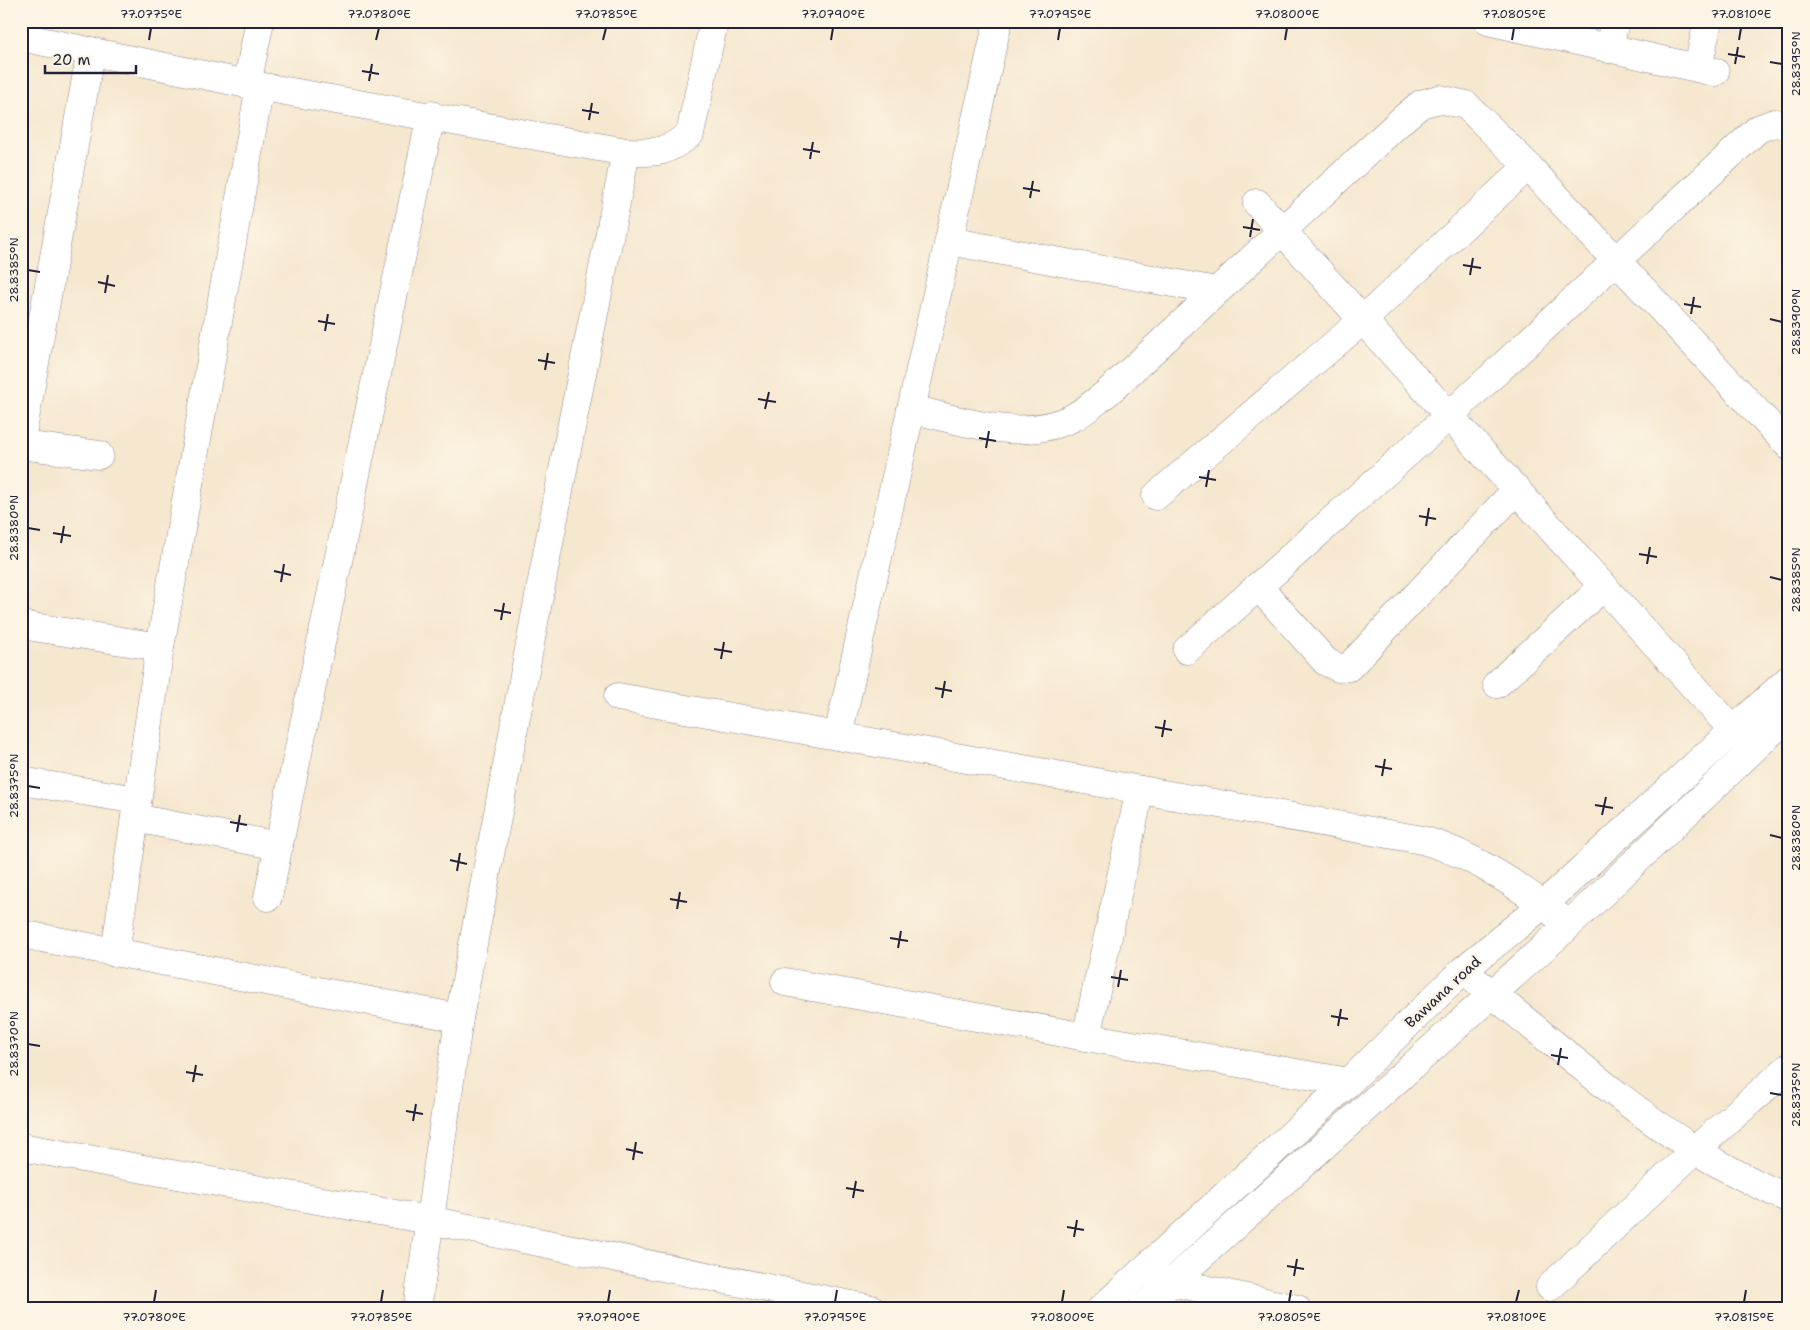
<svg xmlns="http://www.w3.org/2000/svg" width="1810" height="1330" font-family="'Shantell Sans',sans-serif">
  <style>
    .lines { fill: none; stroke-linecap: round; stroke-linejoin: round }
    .minor-casing { stroke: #8c8485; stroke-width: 29 }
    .minor { stroke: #fff; stroke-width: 28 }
    .ticks { fill: none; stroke: #22223b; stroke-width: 2 }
    .labels { text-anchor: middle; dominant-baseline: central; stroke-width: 5; stroke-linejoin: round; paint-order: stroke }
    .street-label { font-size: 15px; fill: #22223b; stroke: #fcf5e5 }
    .neatline { fill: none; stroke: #22223b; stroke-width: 2 }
    .ticks-label { font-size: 12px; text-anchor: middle; fill: #22223b }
  </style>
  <rect width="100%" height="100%" fill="#fcf5e5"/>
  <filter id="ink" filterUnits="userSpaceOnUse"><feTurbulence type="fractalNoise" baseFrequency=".02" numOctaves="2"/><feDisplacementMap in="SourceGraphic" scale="10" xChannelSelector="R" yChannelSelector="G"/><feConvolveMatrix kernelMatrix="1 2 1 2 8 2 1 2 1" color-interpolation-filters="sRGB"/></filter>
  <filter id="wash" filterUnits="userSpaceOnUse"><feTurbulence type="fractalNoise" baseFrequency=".0096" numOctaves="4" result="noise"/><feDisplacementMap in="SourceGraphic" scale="20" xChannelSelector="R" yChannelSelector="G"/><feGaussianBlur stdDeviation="1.12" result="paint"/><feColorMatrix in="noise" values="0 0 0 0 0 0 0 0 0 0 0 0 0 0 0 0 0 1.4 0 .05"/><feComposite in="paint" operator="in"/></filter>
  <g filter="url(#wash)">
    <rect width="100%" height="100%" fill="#f6e7cf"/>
  </g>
  <g filter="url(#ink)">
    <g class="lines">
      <g class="minor-casing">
        <g id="minor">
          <path d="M1488,21L1715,72"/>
          <path d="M21,37L247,84L626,152C657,153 666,153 690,134L714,21"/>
          <path d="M1609,49L1615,21"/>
          <path d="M1698,68L1708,21"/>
          <path d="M247,84L260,21"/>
          <path d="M1257,203L1734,731"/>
          <path d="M949,241L1216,291"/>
          <path d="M911,409C964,421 1020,443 1072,418C1085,412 1096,401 1107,393L1405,117L1421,104L1439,99L1466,105L1528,166L1789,446"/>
          <path d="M21,441L91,51"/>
          <path d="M21,445L99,455"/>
          <path d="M1156,496L1363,320L1528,166"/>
          <path d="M1258,586L1326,662L1339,668L1349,667L1517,489"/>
          <path d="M21,625L160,647"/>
          <path d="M1187,650L1450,415L1758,129L1774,123L1789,125"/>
          <path d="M1497,684L1604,586"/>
          <path d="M618,697L1422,840C1474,854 1527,891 1569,925"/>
          <path d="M838,736L998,21"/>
          <path d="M21,781L137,800"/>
          <path d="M135,818L279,846"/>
          <path d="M268,897L431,115"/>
          <path d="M21,934L459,1018"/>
          <path d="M115,953L160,647L260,86"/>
          <path d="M785,982L1086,1037L1349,1082"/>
          <path d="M1477,982C1549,1038 1618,1101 1694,1149C1725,1169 1756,1184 1789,1199"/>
          <path d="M1086,1037L1140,790"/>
          <path d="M21,1147L429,1220L871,1309"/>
          <path d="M1158,1279L1297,1309"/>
          <path d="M1550,1287L1695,1150L1789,1067"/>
          <path d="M417,1309L459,1018L567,449L626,152"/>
          <path d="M1101,1309L1349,1082L1462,971L1544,904L1789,679"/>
          <path d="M1142,1309L1569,925L1789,715"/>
        </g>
      </g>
      <use href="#minor" class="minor"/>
    </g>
  </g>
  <path class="ticks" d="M149,40L151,28M376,40L379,28M603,40L606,28M831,40L833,28M1058,40L1060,28M1285,40L1287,28M1512,40L1514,28M1739,40L1741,28M1728,54L1745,57M1770,62L1782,64M1735,64L1738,47M362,71L379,74M369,81L372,64M582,110L599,113M589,120L592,103M803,149L820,152M810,159L813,142M1023,188L1040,191M1030,198L1033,181M1243,227L1260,230M1250,237L1253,219M1463,265L1481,268M28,270L40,272M1470,275L1473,258M98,282L115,286M105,293L108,275M1684,304L1701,307M1691,314L1694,297M1770,319L1782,322M318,321L335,324M325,331L328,314M538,360L555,363M545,370L548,353M758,399L776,402M765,409L769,392M979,438L996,441M986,448L989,431M1199,477L1216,480M1206,487L1209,470M1419,516L1436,519M1426,526L1429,508M28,528L40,530M53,533L71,536M61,543L64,526M1639,554L1657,557M1647,564L1650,547M274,571L291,575M1770,577L1782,580M281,582L284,564M494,610L511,613M501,620L504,603M714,649L732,652M721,659L724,642M935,688L952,691M942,698L945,681M1155,727L1172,730M1162,737L1165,720M1375,766L1392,769M1382,776L1385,759M28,786L40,788M1595,805L1613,808M1602,815L1606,797M230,822L247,825M237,832L240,815M1770,835L1782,838M450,860L467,864M457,871L460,853M670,899L687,902M677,909L680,892M890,938L908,941M898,948L901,931M1111,977L1128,980M1118,987L1121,970M1331,1016L1348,1019M1338,1026L1341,1009M28,1044L40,1046M1551,1055L1568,1058M1558,1065L1561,1048M186,1072L203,1075M193,1082L196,1065M1770,1093L1782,1095M406,1111L423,1114M413,1121L416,1104M626,1149L643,1153M633,1160L636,1142M846,1188L864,1191M853,1198L856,1181M1067,1227L1084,1230M1074,1237L1077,1220M1287,1266L1304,1269M1294,1276L1297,1259M154,1302L156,1290M381,1302L383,1290M608,1302L610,1290M835,1302L837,1290M1062,1302L1064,1290M1289,1302L1291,1290M1516,1302L1519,1290M1744,1302L1746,1290"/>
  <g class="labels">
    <g class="street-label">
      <text transform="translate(1443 992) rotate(-43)">Bawana road</text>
    </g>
  </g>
  <rect width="1810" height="1330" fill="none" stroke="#fcf5e5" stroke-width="55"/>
  <path d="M45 65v8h91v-8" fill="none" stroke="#22223b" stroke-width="2.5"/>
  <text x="52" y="65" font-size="15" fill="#22223b" stroke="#fcf5e5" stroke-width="4" paint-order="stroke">20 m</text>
  <rect x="28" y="28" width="1754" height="1274" class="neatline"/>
  <g class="ticks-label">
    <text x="151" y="18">77.0775°E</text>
    <text x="379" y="18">77.0780°E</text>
    <text x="606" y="18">77.0785°E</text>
    <text x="833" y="18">77.0790°E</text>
    <text x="1060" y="18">77.0795°E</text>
    <text x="1287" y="18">77.0800°E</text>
    <text x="1514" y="18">77.0805°E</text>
    <text x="1741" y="18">77.0810°E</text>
    <text transform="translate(1796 64) rotate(-90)" y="4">28.8395°N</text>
    <text transform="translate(14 270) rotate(-90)" y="4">28.8385°N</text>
    <text transform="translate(1796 322) rotate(-90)" y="4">28.8390°N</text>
    <text transform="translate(14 528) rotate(-90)" y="4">28.8380°N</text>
    <text transform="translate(1796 580) rotate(-90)" y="4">28.8385°N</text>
    <text transform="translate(14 786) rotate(-90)" y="4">28.8375°N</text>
    <text transform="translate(1796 838) rotate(-90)" y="4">28.8380°N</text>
    <text transform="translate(14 1044) rotate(-90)" y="4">28.8370°N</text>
    <text transform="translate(1796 1095) rotate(-90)" y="4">28.8375°N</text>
    <text x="154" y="1321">77.0780°E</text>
    <text x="381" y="1321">77.0785°E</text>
    <text x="608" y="1321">77.0790°E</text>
    <text x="835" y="1321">77.0795°E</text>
    <text x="1062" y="1321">77.0800°E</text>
    <text x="1289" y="1321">77.0805°E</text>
    <text x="1516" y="1321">77.0810°E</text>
    <text x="1744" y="1321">77.0815°E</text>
  </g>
</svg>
